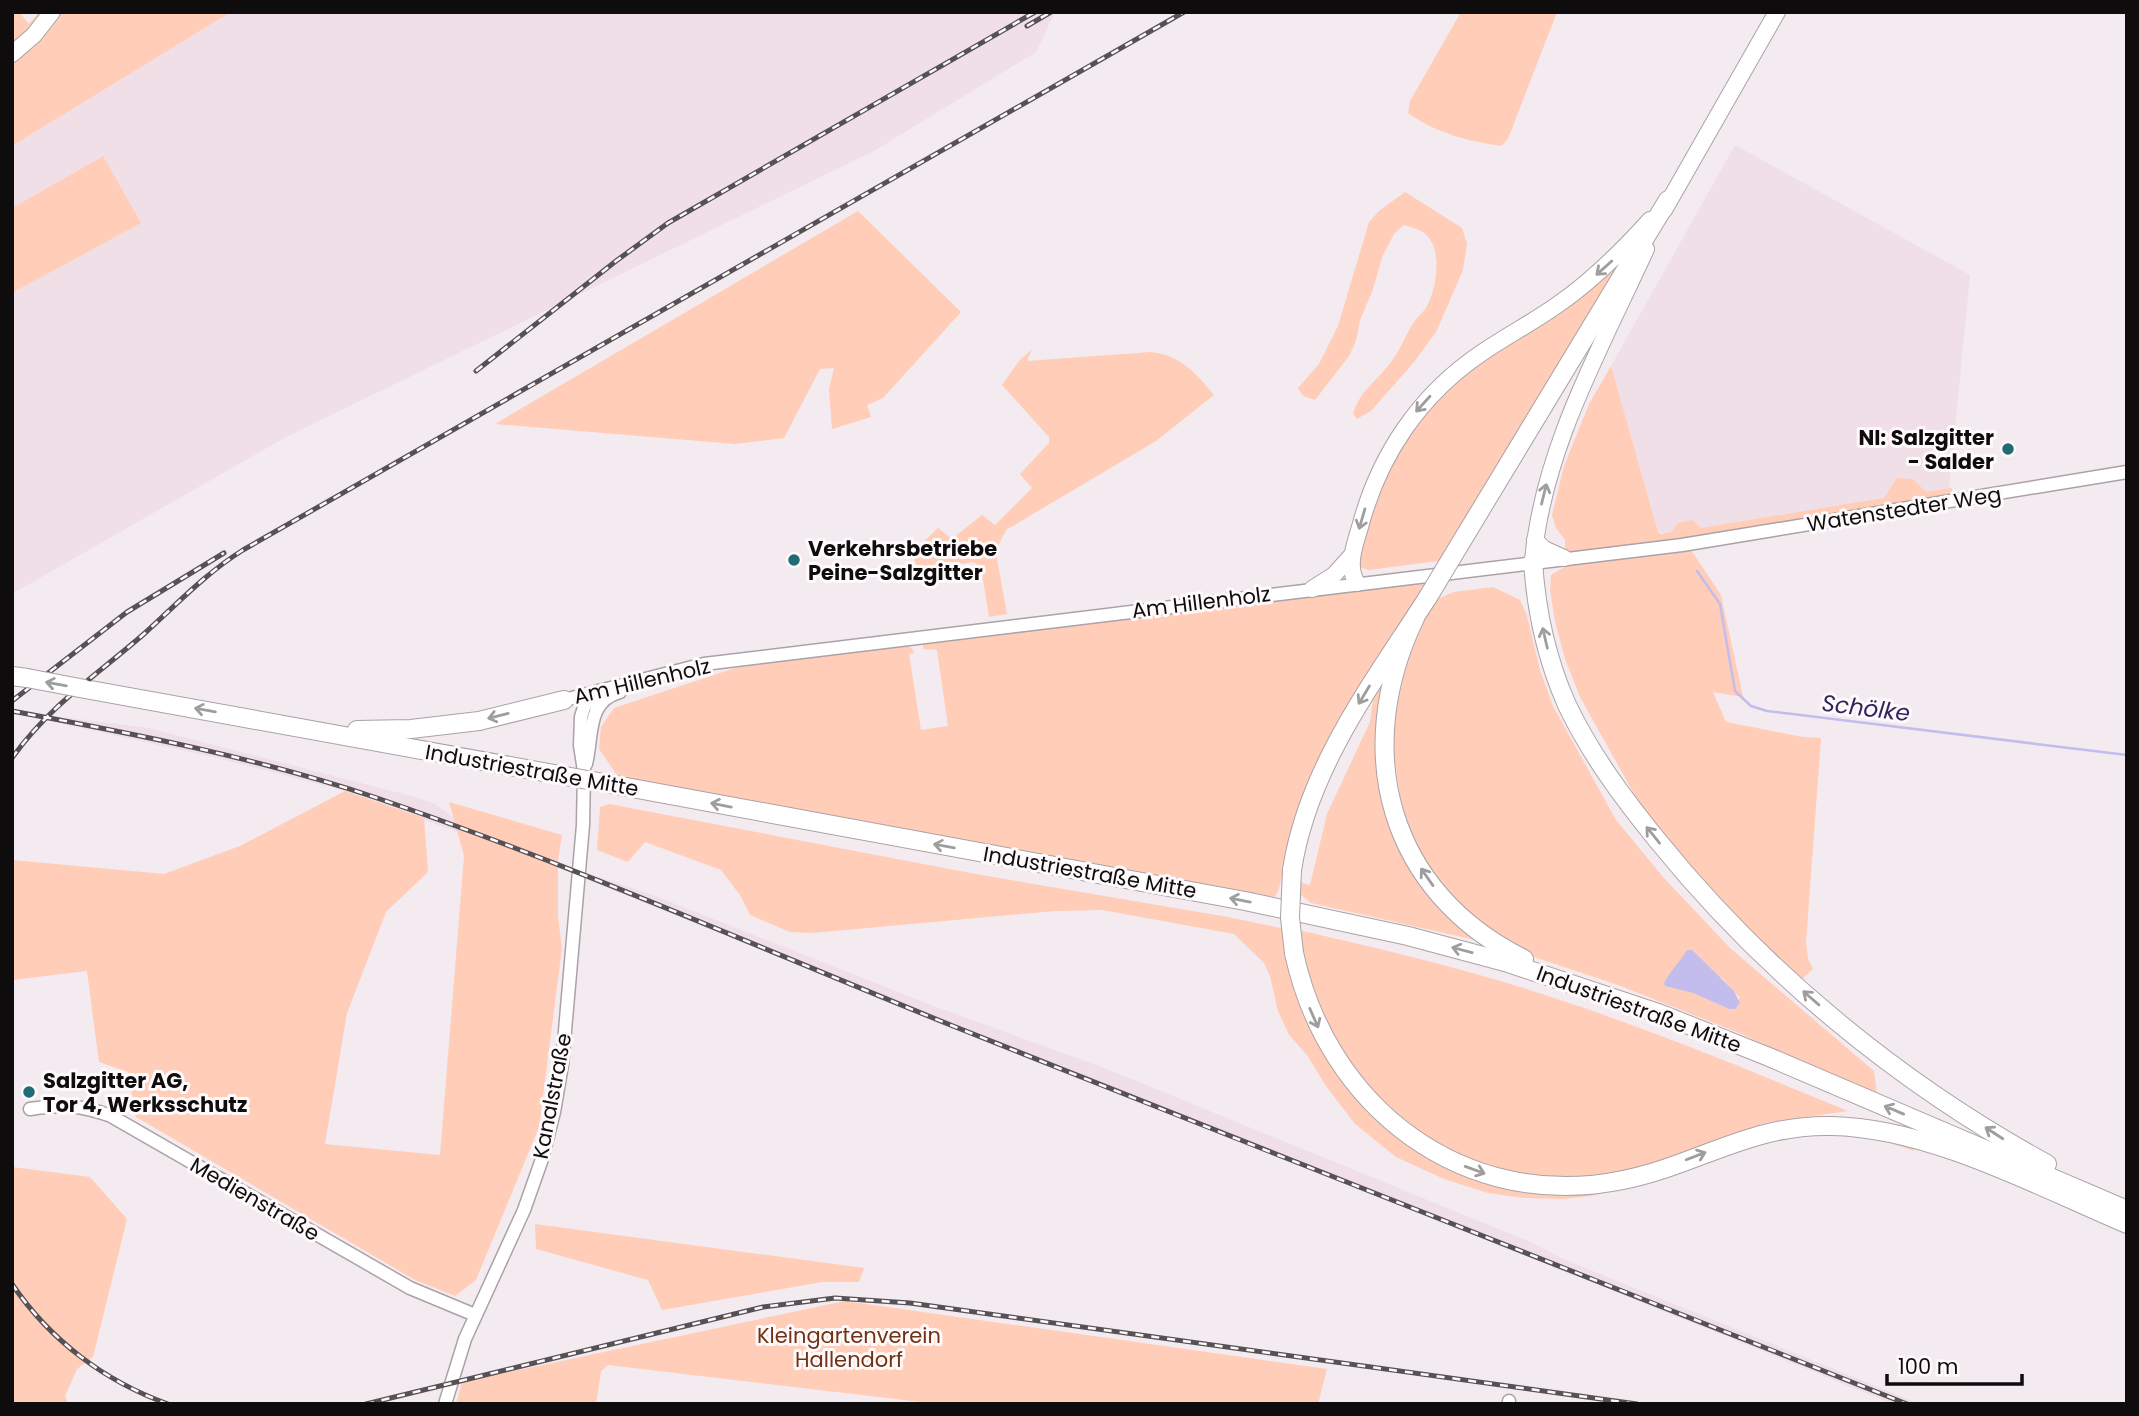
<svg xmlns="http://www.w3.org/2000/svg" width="2139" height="1416" font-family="Poppins,sans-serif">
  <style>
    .built { fill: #f0dfe7 }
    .green { fill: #ffcdb8; fill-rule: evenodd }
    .water { fill: #c3bded }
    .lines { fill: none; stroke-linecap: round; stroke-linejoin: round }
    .stream { stroke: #c3bded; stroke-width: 2.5 }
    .minor-casing { stroke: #aba2a6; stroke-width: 15 }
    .major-casing { stroke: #aba2a6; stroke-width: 18 }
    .highway-casing { stroke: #aba2a6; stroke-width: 20 }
    .minor { stroke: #fff; stroke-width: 12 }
    .major { stroke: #fff; stroke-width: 16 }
    .highway { stroke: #fff; stroke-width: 18 }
    .rail-casing { stroke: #565154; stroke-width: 5 }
    .rail { stroke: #fef9fb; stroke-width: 2.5; stroke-dasharray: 8; stroke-linecap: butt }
    .highway-bridge-casing { stroke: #aba2a6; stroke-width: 20; stroke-linecap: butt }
    .highway-bridge { stroke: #fff; stroke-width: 18 }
    .oneway { stroke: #9f9e9f }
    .poi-dot { fill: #216b74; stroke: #fef9fb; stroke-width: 2.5 }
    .labels { text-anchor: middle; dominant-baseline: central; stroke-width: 6; stroke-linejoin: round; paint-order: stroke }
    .poi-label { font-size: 21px; font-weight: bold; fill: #0f0c0e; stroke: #fef9fb; text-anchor: start }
    .street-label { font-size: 21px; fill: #0f0c0e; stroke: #fef9fb }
    .park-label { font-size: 21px; fill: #703214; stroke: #fef9fb }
    .water-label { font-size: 23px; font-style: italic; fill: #32245d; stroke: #fef9fb }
  </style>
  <rect width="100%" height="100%" fill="#f3ebef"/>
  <g class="built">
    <path d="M231,12H1055L1036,52L874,151L286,437L12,594V293L140,223L102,156L12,208V146Z"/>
    <path d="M1735,145L1970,275L1949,490L1667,533L1658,532L1611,366Z"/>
    <path d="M55,716L149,728L419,798L435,804L460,822L558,860L559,869L345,791L217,758L50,721Z"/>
    <path d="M597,876L653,895L931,1005L1107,1069L1533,1243L1561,1258L1920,1404H1893L1542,1262L1024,1057L1004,1046L600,885Z"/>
  </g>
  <g class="green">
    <path d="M12,12H19L29,24L39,12H231L12,146Z"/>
    <path d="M1461,12H1557L1508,139L1501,146C1468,141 1436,133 1408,113L1410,101Z"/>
    <path d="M103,156L141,223L12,293V208Z"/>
    <path d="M1405,192L1462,228L1467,244L1463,270L1436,332L1414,362L1371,411L1357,419L1353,414C1359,393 1374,383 1387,367C1398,355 1404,339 1412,325C1416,317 1425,312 1428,304C1437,286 1443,247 1424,233C1419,229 1410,227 1404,225L1394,234L1383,255L1372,292L1360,320L1356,341L1349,356L1315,400L1303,396L1298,388L1319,364L1338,326L1369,222L1379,211Z"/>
    <path d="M858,211L961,312L883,398L867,405L871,417L832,429L829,389L834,368L820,369L784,438L735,444L495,424Z"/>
    <path d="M1620,261V266L1486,483L1450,547L1438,561L1369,570L1358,567L1364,538L1390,460L1445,386Z"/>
    <path d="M1032,349L1027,361L1151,352C1180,355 1196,373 1214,395L1156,441L1006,530L998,546L997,559L1007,614L989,617L981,567L973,562L918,570L912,553L938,528L952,539L982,515L995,525L1032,488L1020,474L1049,443V437L1002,385L1019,361Z"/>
    <path d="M1611,366L1658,532L1661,534L1672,532L1678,523L1692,520L1701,528L1884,498L1897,478L1913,479L1926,492L1952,488L1950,508L1691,550L1721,595L1743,697L1713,692L1726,722L1803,737L1821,738L1806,943L1808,959L1813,969L1801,980L1744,933L1652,826L1580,697L1565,659L1555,621L1550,590L1551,575L1566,566L1565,540L1556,528L1552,515L1564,466L1589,404Z"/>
    <path d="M1427,579L1411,606L1412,608L1304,796L1293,825L1279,889L1275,897L621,781L599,749L601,727L614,708L735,668L904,645L912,648L914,653L909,654L921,730L948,726L937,650L923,649V644L927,641Z"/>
    <path d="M1493,587L1520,600L1527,616L1540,670L1553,706L1616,820L1663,877L1730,948L1874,1071L1877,1095L1739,1033L1618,985L1525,954L1460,908L1423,859L1413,837L1401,802L1392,742L1398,684L1415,634L1434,600L1454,592ZM1677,967L1722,978L1740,998L1729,1009L1693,993L1665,986L1668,976Z"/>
    <path d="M1394,655L1388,809L1484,942L1311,903L1300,894L1297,882L1310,885L1327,814L1370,722L1373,699Z"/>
    <path d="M345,791L424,818L428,872L386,912L347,1013L325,1144L440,1155L464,856L449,802L562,835L558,860V917L562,948L539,1127L476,1280L455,1296L415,1280L136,1117L128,1072L99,1062L87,971L12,980V860L164,874L240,846Z"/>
    <path d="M609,804L981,875L1228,917L1285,929L1298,991L1395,1132L1556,1190L1750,1141L1828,1129L1912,1145L1914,1151L1881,1140L1828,1133L1772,1138L1661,1180L1591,1196L1564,1199L1523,1198L1488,1193L1444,1179L1396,1157L1355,1124L1326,1086L1307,1055L1289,1035L1278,1011L1270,976L1264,963L1234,934L1102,910L1055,911L812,933L790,932L750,915L740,895L721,870L645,842L628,862L597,850L600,807Z"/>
    <path d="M1298,930C1386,950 1475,971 1560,1000C1658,1032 1753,1072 1848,1111L1765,1123L1654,1165L1590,1178L1531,1177L1475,1163L1427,1139L1358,1078L1311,998Z"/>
    <path d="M12,1167L90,1177L127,1219L93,1357L77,1369L65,1396L68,1404H12Z"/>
    <path d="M535,1224L864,1268L859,1282H822L662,1310L648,1280L536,1249Z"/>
    <path d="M845,1301L1327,1369L1318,1404H938L608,1365L601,1371L596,1404H456L462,1382Z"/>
  </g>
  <path class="water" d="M1687,950H1692L1734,991L1740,1003L1735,1009H1729L1693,993L1665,986L1664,983C1670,971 1680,962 1687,950Z"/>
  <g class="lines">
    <path class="stream" d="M1697,571L1720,604L1735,691L1751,706L1767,711L2127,755"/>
    <g class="minor-casing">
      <g id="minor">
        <path d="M564,700L704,664L1682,545L2127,472"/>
        <path d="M586,764C593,736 586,701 620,692"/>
        <path d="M30,1109C59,1104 82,1105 111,1116L410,1288L475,1315"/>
        <path d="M1509,1401V1404"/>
        <path d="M445,1404L465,1339L524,1210L542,1159L554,1112L562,1065L583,825L584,771L580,745L581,717L584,707L598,691"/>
      </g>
    </g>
    <g class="major-casing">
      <g id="major">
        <path d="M12,54L34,35L52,12"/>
        <path d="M1664,210L1777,12"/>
        <path d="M1535,540L1544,549L1564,558"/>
        <path d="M1533,561C1543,449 1600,350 1646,249"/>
        <path d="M1357,583C1346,567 1355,544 1360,527C1379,455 1420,394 1483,352C1508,335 1535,321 1560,303C1593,280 1622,251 1650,220"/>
        <path d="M1312,589L1334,575L1352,555"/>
      </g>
    </g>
    <g class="highway-casing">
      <g id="highway">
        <path d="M1460,544L1668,200"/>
        <path d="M1533,561C1536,610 1547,660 1567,705C1591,755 1623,798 1658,841C1764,972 1899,1083 2047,1164"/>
        <path d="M1415,618C1351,751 1388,892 1524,959"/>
        <path d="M12,676L27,678"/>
        <path d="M85,689L554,774"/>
        <path d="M357,730L411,729L479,721L564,700"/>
        <path d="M621,786L1245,901L1408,936L1505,962L1661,1014L1769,1057L2127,1210"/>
        <path d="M1292,870C1308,767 1373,683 1428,597"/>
        <path d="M1294,953C1327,1107 1464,1213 1623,1180C1698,1165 1750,1124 1832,1126C1930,1128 2037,1186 2127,1224"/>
      </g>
    </g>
    <use href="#minor" class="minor"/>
    <use href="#major" class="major"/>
    <use href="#highway" class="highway"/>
    <g class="rail-casing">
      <g id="rail">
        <path d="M1027,26L1051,12"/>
        <path d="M476,371L616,261L668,223L1035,12"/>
        <path d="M12,701L127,612L224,553"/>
        <path d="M12,711C135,734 259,758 377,798C573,865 762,949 953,1026C1271,1153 1589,1277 1907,1404"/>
        <path d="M12,758C51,704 97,675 145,633C177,604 206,573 243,550L1184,12"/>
        <path d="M12,1284C50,1340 104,1381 168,1404"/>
        <path d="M366,1404L763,1307L835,1298L910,1303L1637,1404"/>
      </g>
    </g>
    <use href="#rail" class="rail"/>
    <g class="highway-bridge-casing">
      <g id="highway-bridge">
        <path d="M1428,597L1460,544"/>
        <path d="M27,678L85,689"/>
        <path d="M554,774L621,786"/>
        <path d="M1292,870L1290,918L1294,953"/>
      </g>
    </g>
    <use href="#highway-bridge" class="highway-bridge"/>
  </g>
  <defs><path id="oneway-shaft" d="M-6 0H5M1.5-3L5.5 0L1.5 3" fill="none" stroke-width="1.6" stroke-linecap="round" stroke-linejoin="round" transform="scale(1.75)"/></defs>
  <g class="oneway">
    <use href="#oneway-shaft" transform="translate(1604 268) rotate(138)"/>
    <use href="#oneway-shaft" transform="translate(1423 404) rotate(132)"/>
    <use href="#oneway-shaft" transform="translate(1544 494) rotate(-76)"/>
    <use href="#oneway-shaft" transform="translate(1362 519) rotate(106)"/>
    <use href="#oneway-shaft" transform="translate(1545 638) rotate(-103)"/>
    <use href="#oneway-shaft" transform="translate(56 684) rotate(-170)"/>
    <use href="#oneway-shaft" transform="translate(1364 695) rotate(121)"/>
    <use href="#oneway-shaft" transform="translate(205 710) rotate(-170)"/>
    <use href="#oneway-shaft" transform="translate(498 716) rotate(166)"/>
    <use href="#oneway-shaft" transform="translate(721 805) rotate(-169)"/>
    <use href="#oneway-shaft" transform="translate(1653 835) rotate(-129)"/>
    <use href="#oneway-shaft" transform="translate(944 846) rotate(-170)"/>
    <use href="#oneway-shaft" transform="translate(1427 877) rotate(-125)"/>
    <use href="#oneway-shaft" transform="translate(1240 900) rotate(-169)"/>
    <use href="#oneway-shaft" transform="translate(1462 950) rotate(-165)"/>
    <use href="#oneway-shaft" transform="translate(1811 998) rotate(-139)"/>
    <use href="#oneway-shaft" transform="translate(1314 1018) rotate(66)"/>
    <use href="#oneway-shaft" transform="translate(1894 1110) rotate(-157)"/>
    <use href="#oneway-shaft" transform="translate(1994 1133) rotate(-147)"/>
    <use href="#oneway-shaft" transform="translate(1696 1156) rotate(-21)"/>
    <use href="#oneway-shaft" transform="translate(1475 1170) rotate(20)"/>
  </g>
  <g class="poi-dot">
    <circle cx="2008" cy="449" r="7"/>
    <circle cx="794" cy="560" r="7"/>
    <circle cx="29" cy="1092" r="7"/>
  </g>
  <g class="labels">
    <g class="poi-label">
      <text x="1994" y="437" text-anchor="end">NI: Salzgitter<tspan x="1994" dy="24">- Salder</tspan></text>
      <text x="808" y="548">Verkehrsbetriebe<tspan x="808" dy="24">Peine-Salzgitter</tspan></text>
      <text x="43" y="1080">Salzgitter AG,<tspan x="43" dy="24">Tor 4, Werksschutz</tspan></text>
    </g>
    <g class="street-label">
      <text transform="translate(1904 509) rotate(-9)">Watenstedter Weg</text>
      <text transform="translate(1201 602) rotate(-7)">Am Hillenholz</text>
      <text transform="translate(642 681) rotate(-13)">Am Hillenholz</text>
      <text transform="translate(532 770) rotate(10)">Industriestraße Mitte</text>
      <text transform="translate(1090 872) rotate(10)">Industriestraße Mitte</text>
      <text transform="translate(1639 1009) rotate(20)">Industriestraße Mitte</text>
      <text transform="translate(552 1096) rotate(-79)">Kanalstraße</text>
      <text transform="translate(255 1199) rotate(30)">Medienstraße</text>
    </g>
    <g class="park-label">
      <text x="849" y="1335">Kleingartenverein<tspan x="849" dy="24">Hallendorf</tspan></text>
    </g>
    <g class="water-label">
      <text transform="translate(1866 708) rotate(7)">Schölke</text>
    </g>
  </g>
  <rect width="2139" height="1416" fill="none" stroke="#0f0c0e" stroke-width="28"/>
  <path d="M1887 1374v10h135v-10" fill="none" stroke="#0f0c0e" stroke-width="3.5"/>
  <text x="1898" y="1374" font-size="21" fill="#0f0c0e" stroke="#fef9fb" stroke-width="5" paint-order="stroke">100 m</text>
</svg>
